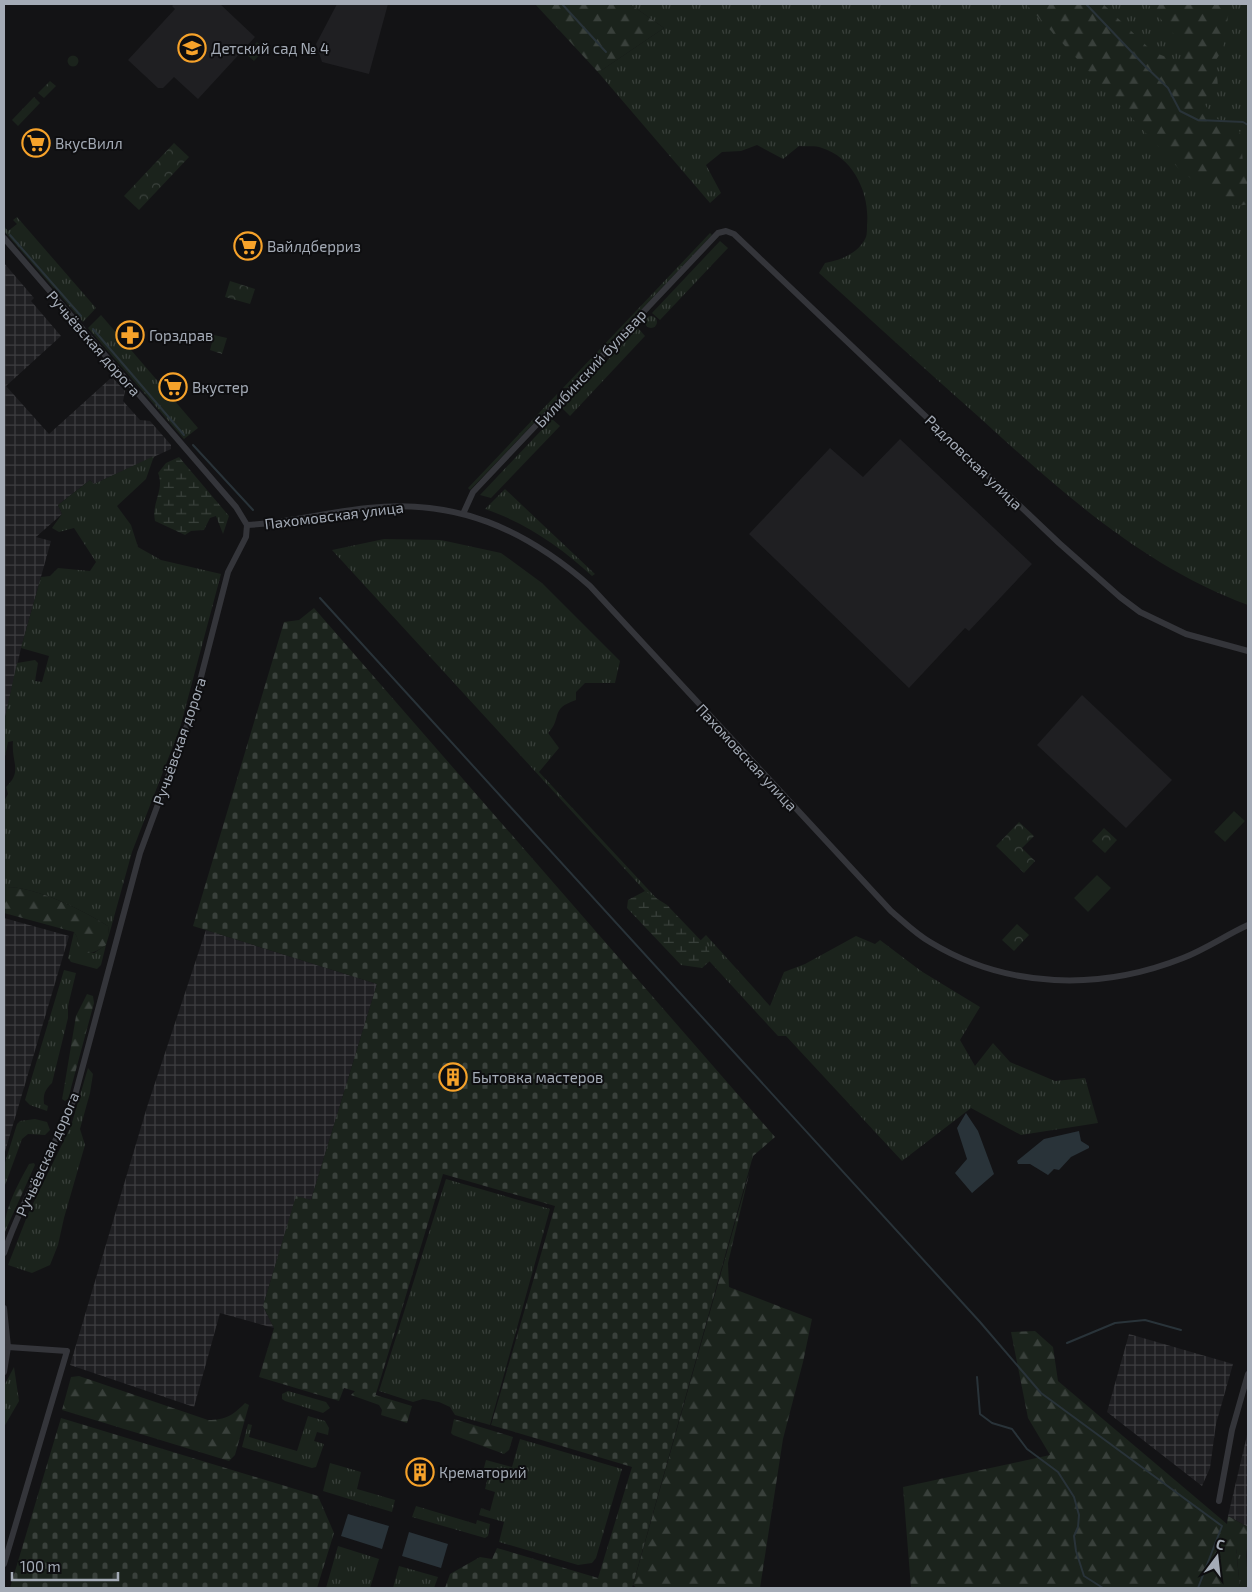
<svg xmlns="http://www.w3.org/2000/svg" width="1252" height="1592" font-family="'Exo 2',sans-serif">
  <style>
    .built { fill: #1f1f22 }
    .industrial { fill: url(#industrial-grid) }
    .grass { fill: url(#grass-tufts) }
    .forest { fill: url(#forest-firs) }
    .wetland { fill: url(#wetland-marsh) }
    .cemetery { fill: url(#cemetery-stones) }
    .park { fill: url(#park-crowns) }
    .garden { fill: #1b231c }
    .water { fill: #293339 }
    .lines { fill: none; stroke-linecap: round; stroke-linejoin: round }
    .stream { stroke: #293339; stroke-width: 2 }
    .street { stroke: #34353a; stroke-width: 6 }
    .labels { text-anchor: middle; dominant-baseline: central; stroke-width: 4; stroke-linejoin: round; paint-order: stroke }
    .poi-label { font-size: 15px; fill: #a4abb6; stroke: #0e0e10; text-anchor: start }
    .street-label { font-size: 15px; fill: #a4abb6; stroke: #0e0e10 }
  </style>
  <defs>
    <pattern id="industrial-grid" width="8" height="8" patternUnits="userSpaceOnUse" patternTransform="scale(1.25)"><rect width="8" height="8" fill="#1f1f22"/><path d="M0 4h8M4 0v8" fill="none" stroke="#3d3d40"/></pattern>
    <pattern id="grass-tufts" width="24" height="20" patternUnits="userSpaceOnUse" patternTransform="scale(1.25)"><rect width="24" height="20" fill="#1b231c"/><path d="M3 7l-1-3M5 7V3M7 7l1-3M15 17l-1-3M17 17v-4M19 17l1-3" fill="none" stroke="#39403b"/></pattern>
    <pattern id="forest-firs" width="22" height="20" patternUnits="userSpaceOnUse" patternTransform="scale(1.25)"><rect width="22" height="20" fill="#1b231c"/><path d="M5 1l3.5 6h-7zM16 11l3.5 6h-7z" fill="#39403b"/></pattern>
    <pattern id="wetland-marsh" width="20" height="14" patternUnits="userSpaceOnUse" patternTransform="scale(1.25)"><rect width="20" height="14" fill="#1b231c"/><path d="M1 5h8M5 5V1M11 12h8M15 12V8" fill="none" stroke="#39403b"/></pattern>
    <pattern id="cemetery-stones" width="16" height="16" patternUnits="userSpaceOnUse" patternTransform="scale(1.25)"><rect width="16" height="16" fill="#1b231c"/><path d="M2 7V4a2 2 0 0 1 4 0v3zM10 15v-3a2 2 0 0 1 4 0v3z" fill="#39403b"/></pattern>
    <pattern id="park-crowns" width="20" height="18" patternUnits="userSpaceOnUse" patternTransform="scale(1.25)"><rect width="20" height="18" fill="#1b231c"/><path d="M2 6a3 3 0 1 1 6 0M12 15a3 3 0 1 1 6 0" fill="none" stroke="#39403b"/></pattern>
  </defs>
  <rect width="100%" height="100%" fill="#131315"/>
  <g class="built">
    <path d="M174,4H220L255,37L198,99L174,77L163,88H158L128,60L175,9L172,6Z"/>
    <path d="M337,4H388L369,74L322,62L316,44Z"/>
    <path d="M900,439L1032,564L969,631L965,628L909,688L749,534L830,448L863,477Z"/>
    <path d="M1082,695L1172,780L1126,828L1037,745Z"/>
  </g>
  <g class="industrial">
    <path d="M4,263L34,298L31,301L61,336L6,386L49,434L112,377L125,391L123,401L140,420L150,421L171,445V449L94,484L90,480L58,505L62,514L36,537L51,541L21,648L4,722Z"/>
    <path d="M4,918L69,936L4,1155Z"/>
    <path d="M206,930L377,984L311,1200L296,1197L263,1306L274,1328L220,1313L194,1407L70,1365L147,1107Z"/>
    <path d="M1129,1334L1233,1364L1216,1424L1210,1468L1202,1486L1107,1412Z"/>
    <path d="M1248,1431V1527L1228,1516Z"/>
  </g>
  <g class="grass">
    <path d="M630,4H1248V605C1144,567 1060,491 980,418C926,370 873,322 819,273L825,263C841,260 859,253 866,237C867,234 867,229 867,225C870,194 854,158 822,148C815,145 806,147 799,146L783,159L757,145L741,151L722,152L706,165L721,193L710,203L597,71L602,70L664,28Z"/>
    <path d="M17,217L96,308L83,322L4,231V226L8,231L17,224L13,220Z"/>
    <path d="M710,233L712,235L567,388H563Z"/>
    <path d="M720,241L728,248L660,320L652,313Z"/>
    <path d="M101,315L198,428L184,439L88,328Z"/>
    <circle cx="651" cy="322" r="6"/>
    <path d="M638,328L645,336L570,416L562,408Z"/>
    <path d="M557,394V399L470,490L468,488Z"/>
    <path d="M552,419L560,426L491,498L480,495Z"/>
    <path d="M154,456L146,479L117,506L131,525L138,547L161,560L221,574L180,728L132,852L109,935L108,926C82,910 36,886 4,887V801L8,794L6,787C23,771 11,763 13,741L8,742L4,761V722L17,663L35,660L38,663L35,681L42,682L49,656L21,648L41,577L50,576L58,568L90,571L96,562L74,528L59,532L52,528L62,514L58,505L90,480L94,484Z"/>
    <path d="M505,489L595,574L592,576C561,547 526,523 485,509Z"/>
    <path d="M384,539L441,540L501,553L542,583L620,661L615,683H585L576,692V700C549,709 563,718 548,733L559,748L539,772L698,943L706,935L770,1006L784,972L805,964L856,936L875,944L880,940L921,971L980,1007L960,1040L975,1066L993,1043L1010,1062L1055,1081L1085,1078L1098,1123L1021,1135L971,1108L902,1161L786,1036H778L332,550Z"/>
    <path d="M74,932L77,937L80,951L94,953L106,945L101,965L97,969L71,962L68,958Z"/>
    <path d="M64,970L76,973L68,1006V1018L52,1083C45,1090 43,1094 44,1104L48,1106L47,1111L30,1105L25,1100Z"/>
    <path d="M88,1068L93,1074L90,1093L80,1129L85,1145L64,1218L58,1245L50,1265L32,1273L8,1265L28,1214L71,1126Z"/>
    <path d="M35,1119L47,1122L50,1130L45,1135L28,1134L22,1139L4,1188V1166L17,1124L20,1121Z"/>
    <path d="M446,1179L550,1209L490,1425L455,1415L450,1407L439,1402L423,1399L413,1402L379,1391Z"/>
    <path d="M14,1367L19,1401L4,1427V1386Z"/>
    <path d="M288,1391L326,1402L330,1408L323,1413L285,1401L282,1399V1394Z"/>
    <path d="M308,1416L325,1421L329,1428L328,1435L317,1432L314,1441L324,1444L316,1467L312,1468L242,1447L248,1424L252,1425L249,1437L297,1451Z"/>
    <path d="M520,1439L622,1469L596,1558L592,1563L578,1565L499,1542L504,1522L479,1515L481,1508L490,1511L495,1492L485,1489L488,1477L482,1475L486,1460L512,1467Z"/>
    <path d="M330,1463L361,1472L357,1489L395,1500L392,1512L323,1491Z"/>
    <path d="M416,1506L476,1524L477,1520L490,1524L488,1536L485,1538L412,1517Z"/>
    <path d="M338,1546L379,1559L370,1588H326Z"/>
    <path d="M1236,1548H1246L1248,1588H1240Z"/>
    <path d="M399,1566L438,1577L434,1588H393Z"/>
  </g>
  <g class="forest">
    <path d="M535,4H630L664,28L602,70L597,71Z"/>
    <path d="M1026,4H1103L1153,52L1177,61L1182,57L1183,50L1176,37L1148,4H1230L1223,49L1216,60L1218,88L1202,100L1213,117L1236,127L1240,132L1244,173L1248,184V204C1222,212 1199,183 1181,171Z"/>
    <path d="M4,887C36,886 82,910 108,926L109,935L106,945C97,951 90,956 79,951L77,937L74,932L4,913Z"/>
    <path d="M87,994L93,996L94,1003L71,1088L69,1098L65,1101L62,1099L63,1094L76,1016Z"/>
    <path d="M34,1163L35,1165L4,1234C4,1209 17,1186 29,1164Z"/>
    <path d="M750,1170L728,1263L729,1287L812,1319L803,1362L783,1439L760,1588H637L633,1585Z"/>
    <path d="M1035,1331L1053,1347L1058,1381L1227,1524L1228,1516L1248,1527V1564L1246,1548L1236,1549L1240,1588H911L903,1487L1050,1455L1028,1418L1011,1332Z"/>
    <path d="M79,1376L208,1420C226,1420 233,1415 245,1403L249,1405L235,1455L229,1461L62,1410L71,1377Z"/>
    <path d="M355,1391H362L412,1406L407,1423L381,1415L382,1410L379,1405L351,1395Z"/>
    <path d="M454,1419L513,1437L509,1450L504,1454L453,1435L451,1433Z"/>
  </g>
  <g class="wetland">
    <path d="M179,457L229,516L223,534L216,516L210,518L204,530L191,531L185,535L155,521C151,503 165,490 158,473L166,463Z"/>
    <path d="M645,891L667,905L709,949L710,961L702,968L681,965L627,908L628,900Z"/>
  </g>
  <g class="cemetery">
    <path d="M314,608L775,1137L753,1156L632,1588H445L450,1574L480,1557L492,1559L497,1548L598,1578L632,1467L491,1425L555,1206L443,1174L375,1397L344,1388L339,1401L259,1377L274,1328L263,1306L296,1196L311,1200L377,984L193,926L284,622L299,620Z"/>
    <path d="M61,1418L318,1496L334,1533L317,1588H10Z"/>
  </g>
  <g class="park">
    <path d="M50,81L56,86L44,98L38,93Z"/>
    <path d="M34,97L40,103L18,126L12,120Z"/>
    <path d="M174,143L189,157L139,210L124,196Z"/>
    <path d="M230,281L255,289L250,304L225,297Z"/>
    <path d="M214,335L227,338L222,354L210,350Z"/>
    <path d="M1019,822L1034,836L1022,848L1035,861L1024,873L996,846Z"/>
    <path d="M1104,828L1117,840L1105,853L1092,841Z"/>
    <path d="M1017,924L1029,935L1014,951L1002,940Z"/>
  </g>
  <g class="garden">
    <path d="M257,42L265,49L254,61L246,54Z"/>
    <circle cx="73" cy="61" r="5.5"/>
    <path d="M1234,811L1245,821L1225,842L1214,832Z"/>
    <path d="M1097,875L1111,888L1088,912L1074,898Z"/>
  </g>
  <g class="water">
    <path d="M966,1113L978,1131L994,1174L972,1193L955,1173L967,1159L957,1128Z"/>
    <path d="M1079,1131L1081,1141L1089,1146V1148L1071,1157L1059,1170L1054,1169L1048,1175L1030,1164H1018L1017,1161L1044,1139Z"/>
    <path d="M348,1514L389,1526L382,1549L341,1536Z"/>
    <path d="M409,1532L448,1544L441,1568L402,1556Z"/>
  </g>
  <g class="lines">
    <g class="stream">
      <path d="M562,4L606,52"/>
      <path d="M1086,4L1145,66L1168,88L1180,111L1198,120L1243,122L1248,125"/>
      <path d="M10,235L81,316"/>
      <path d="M93,329L184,435"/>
      <path d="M193,445L253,510"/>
      <path d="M320,598L980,1322L1041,1393L1222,1526L1198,1588"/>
      <path d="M1067,1343L1115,1323L1145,1320L1181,1330"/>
      <path d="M977,1377L980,1414L992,1423L1012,1429L1027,1449L1058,1472L1074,1497L1079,1515L1078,1527L1074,1536L1076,1551L1084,1576L1103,1588"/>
    </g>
    <g class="street">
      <path d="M4,238L236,507L247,525L246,537L228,572L192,712L140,853L74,1099C53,1152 22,1199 4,1253"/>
      <path d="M463,514L473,492L718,233L726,231L734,234L1059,543L1120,597L1140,612L1186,634L1248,651"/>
      <path d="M247,525C288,523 327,512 368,508C456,498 525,529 590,586L891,911C904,922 916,934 930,942C1007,989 1100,991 1183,958C1206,949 1226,935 1248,925"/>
      <path d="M4,1308L8,1347L4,1372"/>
      <path d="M1219,1501L1232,1430L1248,1374"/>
      <path d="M4,1564L67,1351L8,1347"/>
    </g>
  </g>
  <defs>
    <g id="school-ring" transform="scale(1.4375)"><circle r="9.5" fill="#0e0e10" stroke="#f6a22a" stroke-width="1.5"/><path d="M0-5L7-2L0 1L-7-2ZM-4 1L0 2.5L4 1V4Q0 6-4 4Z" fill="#f6a22a"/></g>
    <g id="supermarket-ring" transform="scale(1.4375)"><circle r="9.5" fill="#0e0e10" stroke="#f6a22a" stroke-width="1.5"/><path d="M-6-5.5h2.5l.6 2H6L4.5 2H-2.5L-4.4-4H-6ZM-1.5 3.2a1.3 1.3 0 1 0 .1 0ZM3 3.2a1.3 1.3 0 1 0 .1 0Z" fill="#f6a22a"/></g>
    <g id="pharmacy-ring" transform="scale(1.4375)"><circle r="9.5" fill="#0e0e10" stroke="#f6a22a" stroke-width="1.5"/><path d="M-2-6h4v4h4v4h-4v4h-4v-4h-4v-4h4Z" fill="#f6a22a"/></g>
    <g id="building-ring" transform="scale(1.4375)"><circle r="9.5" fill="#0e0e10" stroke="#f6a22a" stroke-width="1.5"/><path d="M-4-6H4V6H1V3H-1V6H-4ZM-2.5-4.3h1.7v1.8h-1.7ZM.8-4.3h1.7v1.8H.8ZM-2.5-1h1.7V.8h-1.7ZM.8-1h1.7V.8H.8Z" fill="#f6a22a"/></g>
  </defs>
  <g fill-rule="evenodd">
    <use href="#school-ring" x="192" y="48"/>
    <use href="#supermarket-ring" x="36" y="143"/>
    <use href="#supermarket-ring" x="248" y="246"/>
    <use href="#pharmacy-ring" x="130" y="335"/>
    <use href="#supermarket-ring" x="173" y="387"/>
    <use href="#building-ring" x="453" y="1077"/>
    <use href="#building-ring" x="420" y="1472"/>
  </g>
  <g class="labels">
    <g class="poi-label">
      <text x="211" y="48">Детский сад № 4</text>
      <text x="55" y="143">ВкусВилл</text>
      <text x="267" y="246">Вайлдберриз</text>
      <text x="149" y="335">Горздрав</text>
      <text x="192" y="387">Вкустер</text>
      <text x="472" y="1077">Бытовка мастеров</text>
      <text x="439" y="1472">Крематорий</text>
    </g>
    <g class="street-label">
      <text transform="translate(94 343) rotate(49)">Ручьёвская дорога</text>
      <text transform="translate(590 368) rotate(-47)">Билибинский бульвар</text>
      <text transform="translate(974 462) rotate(44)">Радловская улица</text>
      <text transform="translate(334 515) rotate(-7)">Пахомовская улица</text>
      <text transform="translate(179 741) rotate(-71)">Ручьёвская дорога</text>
      <text transform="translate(747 757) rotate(47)">Пахомовская улица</text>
      <text transform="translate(47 1154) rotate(-66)">Ручьёвская дорога</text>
    </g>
  </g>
  <rect width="1252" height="1592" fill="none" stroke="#a4abb6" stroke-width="10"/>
  <g transform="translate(1217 1557) rotate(15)" stroke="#0e0e10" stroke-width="4" paint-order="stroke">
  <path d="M0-4L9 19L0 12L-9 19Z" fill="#a4abb6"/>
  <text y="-8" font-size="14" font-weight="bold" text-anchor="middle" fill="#a4abb6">С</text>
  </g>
  <path d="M12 1572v8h106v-8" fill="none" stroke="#a4abb6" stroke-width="2.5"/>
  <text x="20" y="1572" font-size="15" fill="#a4abb6" stroke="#0e0e10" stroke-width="4" paint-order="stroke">100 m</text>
</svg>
